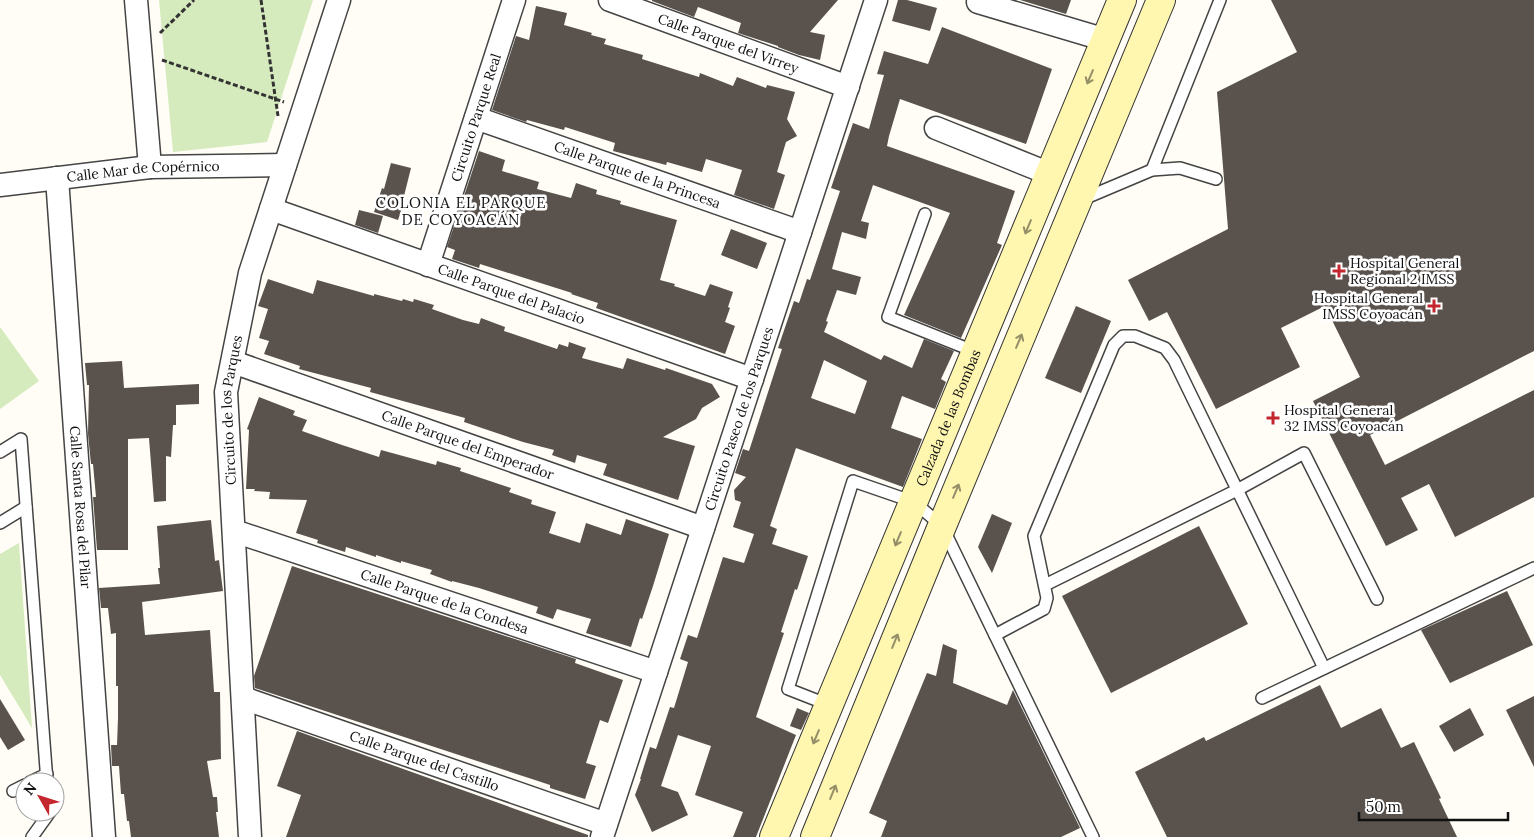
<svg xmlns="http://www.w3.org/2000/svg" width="1534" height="837" font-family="Lora,serif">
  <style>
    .green { fill: #d5ebbd }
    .building { fill: #5a524d; fill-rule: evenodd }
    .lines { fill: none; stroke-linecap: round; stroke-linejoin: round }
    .service-casing { stroke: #444; stroke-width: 14 }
    .minor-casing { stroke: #444; stroke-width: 25 }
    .secondary-casing { stroke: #333; stroke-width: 30 }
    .path { stroke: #333; stroke-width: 3; stroke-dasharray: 5 2.5; stroke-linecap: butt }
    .service { stroke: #fff; stroke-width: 11 }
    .minor { stroke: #fff; stroke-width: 22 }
    .secondary { stroke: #fff6b0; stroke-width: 28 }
    .oneway { stroke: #948f68 }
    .poi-dot { fill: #c4262e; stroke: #fff; stroke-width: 2 }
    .labels { text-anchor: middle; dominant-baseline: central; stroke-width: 5; stroke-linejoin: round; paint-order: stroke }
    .street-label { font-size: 14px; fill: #111; stroke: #fff }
    .poi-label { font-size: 14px; fill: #111; stroke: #fff; text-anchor: start }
    .neighbourhood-label { font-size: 15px; letter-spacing: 1px; fill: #111; stroke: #fff }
  </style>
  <rect width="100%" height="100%" fill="#fffdf5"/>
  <g class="green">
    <path d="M159,0H313L267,142L173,152Z"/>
    <path d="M0,327L39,381L0,409Z"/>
    <path d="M19,543L32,728L0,675V554Z"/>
  </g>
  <g class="building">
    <path d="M652,0H838L810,32L825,35L820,60L799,55L778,47V46L738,33L741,23L698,7L694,17L652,1Z"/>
    <path d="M898,0H907L937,8L930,31L892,21Z"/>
    <path d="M1020,0H1071L1066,14Z"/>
    <path d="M1271,0H1534V351L1370,435L1385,465L1534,390V497L1455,537L1429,484L1401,498L1418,530L1386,546L1313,401L1360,377L1325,306L1281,328L1300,367L1216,409L1167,312L1149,321L1128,280L1228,229L1217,92L1297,52Z"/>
    <path d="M536,6L567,13L564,25L592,33L591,35L606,39L604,44L643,55L642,59L699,77L700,73L733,86L737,77L766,88L767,85L795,92L787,119L797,136L786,142L777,172L785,175L774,209L734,195L742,170L706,159L702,172L667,162L666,165L613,151L615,143L565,127L564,130L527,120L526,122L492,110L516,36L529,40Z"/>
    <path d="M942,27L1052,69L1026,144L900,99L889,136L887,146L1015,191L997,243L1002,245L961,338L904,315L950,213L873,185L861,221L869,223L866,239L842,232L832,269L861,277L856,295L837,290L826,321L828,322L824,332L881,360L884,355L912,368L924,339L954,351L941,379L946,382L935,409L902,396L891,428L922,439L903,487L796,448L770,526L777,529L772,544L808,556L797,590L795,589L781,632L784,633L756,717L796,735L756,837H733L743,812L695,795L711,746L678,735L661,786L678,792L688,815L652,832L635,795L641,779H640L650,747L656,749L670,707L674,708L688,662L680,659L688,635L697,638L723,557L744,563L754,534L733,527L741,502L735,500L734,490L746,477L735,473L743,449L749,451L782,349L778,348L794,301L799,303L807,279L810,280L840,191L831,188L853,123L869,129L884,75L877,74L884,51L928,64ZM824,360L867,381L855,414L811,398Z"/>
    <path d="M479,151L505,160L502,171L539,182L537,189L571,198L576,183L597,190L596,194L621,201L620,204L677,220L660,280L675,284L674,286L705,296L710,284L733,292L728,307L730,308L725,322L735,326L725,354L596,308L598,303L571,294L572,293L480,264L479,268L452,259L455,250L447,247Z"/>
    <path d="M391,163L411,168L404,196H406L398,220L374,212L382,188L384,189Z"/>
    <path d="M359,210L383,216L378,233L355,225Z"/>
    <path d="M731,229L767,243L757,269L721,255Z"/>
    <path d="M268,279L313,294L317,280L374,296V294L402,301L403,299L413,302L414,299L434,305L432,309L463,320L479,324L481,318L505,327L504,331L557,349L559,344L568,347L569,342L586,348L582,358L623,369L627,358L665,370L666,368L712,384L720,397L702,408L696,419L663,437L695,446L678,500L603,475L607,464L577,455L575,463L552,455L554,450L523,442L464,422L465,418L370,392L371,388L299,369L300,366L264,354L269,341L259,338L268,309L258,306Z"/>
    <path d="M1076,306L1111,321L1081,393L1045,378Z"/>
    <path d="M122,361L124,388L199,384V404L176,405V425H173L171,457L166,456V501L154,502L149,438L128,439V550H97L93,497H96L93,464H91L88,434L89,385H87L85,363Z"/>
    <path d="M259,397L295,411L293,415L307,420L302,431L339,444L379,457L381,450L436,465L437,461L461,468L460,471L511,488L509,492L532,500L531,504L556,512L549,533L580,543L586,523L621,535L626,519L669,534L653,586L642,619L640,618L631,647L586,633L591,619L557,609L553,619L536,613L538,607L479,588L452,581V582L430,574L432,570L401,561V563L376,555V557L346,547L345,552L317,543L318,540L296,533L307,500L269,499L270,492L254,491L255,489H246L249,430L247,429Z"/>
    <path d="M992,514L1012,523L992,573L978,547Z"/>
    <path d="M211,520L215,561L219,560L223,591L142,602L145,635L210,630L214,692H220L221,759L207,761L213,797H217L218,812H216L219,837H131L129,821H127L124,794H121L119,766H112L111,745H117L118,718V686H116V633L111,634L108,608H101L99,588L160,584L158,568H160L157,526Z"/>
    <path d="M1199,526L1248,624L1111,693L1062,596Z"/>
    <path d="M292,566L576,659L575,663L623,680L608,723L600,720L586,763L596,766L585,799L550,788V785L538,781L255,688L254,676Z"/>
    <path d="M1507,591L1533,645L1450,683L1421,630Z"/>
    <path d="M943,644L957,650L953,683L1007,705L1013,690L1080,828L1061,837H881L887,821L869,813L927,673L936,676Z"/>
    <path d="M1320,685L1341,728L1381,708L1401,748L1414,742L1441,798L1439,799L1457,837H1167L1135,772L1204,737L1206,741Z"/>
    <path d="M1534,696V767L1506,710Z"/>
    <path d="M0,699L25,740L8,750L0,737Z"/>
    <path d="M797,708L809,713L801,730L790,726Z"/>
    <path d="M1470,708L1484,735L1454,752L1439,726Z"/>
    <path d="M297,731L588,835V837H286L301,795L277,786Z"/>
  </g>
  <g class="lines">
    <g class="service-casing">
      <g id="service">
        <path d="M1152,170L1220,0"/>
        <path d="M1081,200L1152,170L1180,168L1216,179"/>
        <path d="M925,214L888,317L976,352"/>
        <path d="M0,452L21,439L47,782"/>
        <path d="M0,523L26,507"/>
        <path d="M1045,585L1237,490L1304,453L1377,599"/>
        <path d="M995,635L1044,609L1047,598L1034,536L1114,345L1123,336H1135L1165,348L1174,360L1324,668"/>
        <path d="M1262,698L1534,568"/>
        <path d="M829,705L788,689L853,481L914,502L942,526L1093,837"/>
        <path d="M30,782L47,774"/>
        <path d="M13,791L25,785"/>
        <path d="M32,837L50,812"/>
      </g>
    </g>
    <g class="minor-casing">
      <g id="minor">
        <path d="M136,0L150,167"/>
        <path id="s1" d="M610,0L848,87"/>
        <path d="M978,2L1106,40"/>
        <path id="s2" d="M476,118L800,232"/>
        <path d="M936,128L1050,174"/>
        <path id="s3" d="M57,178L104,837"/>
        <path id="s4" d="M0,185L150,167L285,165"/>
        <path id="s5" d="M271,209L752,379"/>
        <path id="s6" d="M428,265L514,0"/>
        <path id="s7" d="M233,362L703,528"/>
        <path id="s8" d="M234,531L656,672"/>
        <path id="s9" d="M243,698L606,824"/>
        <path id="s10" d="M250,837L226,392L250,273L339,0"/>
        <path id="s11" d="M602,837L876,0"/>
      </g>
    </g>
    <g class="secondary-casing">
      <g id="secondary">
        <path id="s12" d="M774,837L1122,0"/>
        <path d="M815,837L942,526L1161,0"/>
      </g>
    </g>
    <g class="path">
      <path d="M261,0L278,116"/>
      <path d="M160,33L194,0"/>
      <path d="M162,60L284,102"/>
    </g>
    <use href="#service" class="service"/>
    <use href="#minor" class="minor"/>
    <use href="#secondary" class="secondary"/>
  </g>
  <defs><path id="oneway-shaft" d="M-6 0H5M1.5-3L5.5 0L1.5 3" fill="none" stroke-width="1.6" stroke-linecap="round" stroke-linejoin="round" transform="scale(1.25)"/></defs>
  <g class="oneway">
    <use href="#oneway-shaft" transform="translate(1090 77) rotate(113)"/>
    <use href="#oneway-shaft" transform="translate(1028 227) rotate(113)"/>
    <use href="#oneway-shaft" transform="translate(1019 341) rotate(-67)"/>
    <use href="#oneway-shaft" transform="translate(956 491) rotate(-67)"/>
    <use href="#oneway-shaft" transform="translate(898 539) rotate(113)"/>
    <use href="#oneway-shaft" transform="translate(895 641) rotate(-68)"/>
    <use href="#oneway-shaft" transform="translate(816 737) rotate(113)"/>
    <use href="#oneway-shaft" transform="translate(833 792) rotate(-68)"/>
  </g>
  <g class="poi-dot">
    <path d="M1336.5 263.5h5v5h5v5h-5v5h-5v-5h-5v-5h5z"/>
    <path d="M1431.5 298.5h5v5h5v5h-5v5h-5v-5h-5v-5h5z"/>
    <path d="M1270.5 410.5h5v5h5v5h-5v5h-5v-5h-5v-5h5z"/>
  </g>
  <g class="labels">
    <g class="street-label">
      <text stroke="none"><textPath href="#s1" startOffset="126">Calle Parque del Virrey</textPath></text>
      <text stroke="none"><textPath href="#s6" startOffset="155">Circuito Parque Real</textPath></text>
      <text stroke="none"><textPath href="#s4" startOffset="144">Calle Mar de Copérnico</textPath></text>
      <text stroke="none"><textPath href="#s2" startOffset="171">Calle Parque de la Princesa</textPath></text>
      <text stroke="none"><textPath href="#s5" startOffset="255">Calle Parque del Palacio</textPath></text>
      <text stroke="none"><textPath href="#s10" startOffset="428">Circuito de los Parques</textPath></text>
      <text stroke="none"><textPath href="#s11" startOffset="440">Circuito Paseo de los Parques</textPath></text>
      <text stroke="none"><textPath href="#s12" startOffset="454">Calzada de las Bombas</textPath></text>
      <text stroke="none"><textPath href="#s7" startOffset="249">Calle Parque del Emperador</textPath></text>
      <text stroke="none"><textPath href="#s3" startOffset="330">Calle Santa Rosa del Pilar</textPath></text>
      <text stroke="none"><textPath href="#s8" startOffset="222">Calle Parque de la Condesa</textPath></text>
      <text stroke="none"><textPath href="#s9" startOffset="192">Calle Parque del Castillo</textPath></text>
    </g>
    <g class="poi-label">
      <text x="1350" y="263">Hospital General<tspan x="1350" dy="16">Regional 2 IMSS</tspan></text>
      <text x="1423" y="298" text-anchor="end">Hospital General<tspan x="1423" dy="16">IMSS Coyoacán</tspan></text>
      <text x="1284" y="410">Hospital General<tspan x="1284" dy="16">32 IMSS Coyoacán</tspan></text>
    </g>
    <g class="neighbourhood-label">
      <text x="461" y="202">COLONIA EL PARQUE<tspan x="461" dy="17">DE COYOACÁN</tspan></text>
    </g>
  </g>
  <g transform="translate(40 797) rotate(309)"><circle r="24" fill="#ffffff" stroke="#a0a0a0"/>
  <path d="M0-4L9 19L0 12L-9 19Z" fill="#c4262e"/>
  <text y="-8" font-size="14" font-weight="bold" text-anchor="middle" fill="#111111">N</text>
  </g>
  <path d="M1359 812v8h149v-8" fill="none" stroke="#111111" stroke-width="2.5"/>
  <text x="1366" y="812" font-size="15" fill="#111111" stroke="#ffffff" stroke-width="4" paint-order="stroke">50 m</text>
</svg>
